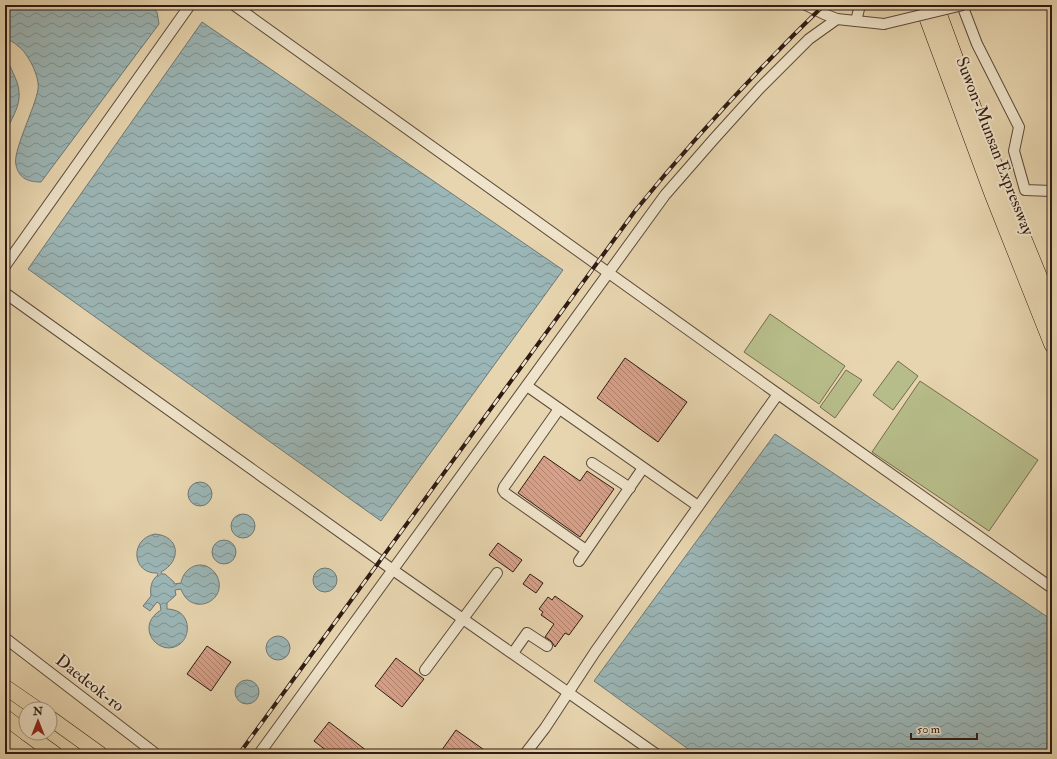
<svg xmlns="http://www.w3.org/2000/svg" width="1057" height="759" font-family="'IM FELL Double Pica',serif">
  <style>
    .garden { fill: #b7bd8a; stroke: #736c4e }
    .water { fill: url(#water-waves); stroke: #707875 }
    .building { fill: url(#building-back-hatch); stroke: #2f1b13 }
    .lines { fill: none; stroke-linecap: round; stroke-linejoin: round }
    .minor-casing { stroke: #5d4a3a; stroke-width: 12 }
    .highway-casing { stroke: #2f1b13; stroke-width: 16 }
    .minor { stroke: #efe4cb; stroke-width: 10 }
    .highway { stroke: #e7d5af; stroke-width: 15 }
    .rail-casing { stroke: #2f1b13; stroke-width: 4 }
    .rail { stroke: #efe4cb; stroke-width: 2.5; stroke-dasharray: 8; stroke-linecap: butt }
    .minor-bridge-casing { stroke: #5d4a3a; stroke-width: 12; stroke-linecap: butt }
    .minor-bridge { stroke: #efe4cb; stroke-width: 10 }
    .labels { text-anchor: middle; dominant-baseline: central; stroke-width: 4; stroke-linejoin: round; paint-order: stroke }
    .street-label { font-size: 17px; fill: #2f1b13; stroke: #efe4cb }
  </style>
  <defs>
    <pattern id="water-waves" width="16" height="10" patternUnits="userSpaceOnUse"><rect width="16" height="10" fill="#9bb6b6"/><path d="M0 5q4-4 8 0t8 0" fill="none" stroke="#7f9393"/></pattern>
    <pattern id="building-back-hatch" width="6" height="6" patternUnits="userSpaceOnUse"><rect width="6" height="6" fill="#d8a189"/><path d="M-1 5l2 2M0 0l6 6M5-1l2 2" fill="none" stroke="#b0826f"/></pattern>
  </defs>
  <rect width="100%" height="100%" fill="#e7d5af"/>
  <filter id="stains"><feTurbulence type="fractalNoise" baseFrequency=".005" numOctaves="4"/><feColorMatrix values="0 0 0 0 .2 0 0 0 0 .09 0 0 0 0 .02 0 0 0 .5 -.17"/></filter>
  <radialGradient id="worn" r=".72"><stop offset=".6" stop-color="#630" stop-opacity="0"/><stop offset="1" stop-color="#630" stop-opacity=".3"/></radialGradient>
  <g class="garden">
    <path d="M770,314L845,366L819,404L744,352Z"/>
    <path d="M898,361L918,376L893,410L873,395Z"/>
    <path d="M846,370L862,380L835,418L820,407Z"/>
    <path d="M920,381L1038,460L989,531L872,452Z"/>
  </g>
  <g class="water">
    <path d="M151,7L157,12L159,24L41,182C29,182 19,179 16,165C12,152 36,106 38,89C40,77 28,53 18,46C14,42 9,40 5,38V9Z"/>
    <path d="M202,22L563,270L381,521L28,269Z"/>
    <path d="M5,60C9,63 11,68 13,73C26,98 16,110 5,133Z"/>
    <path d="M775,434L1052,620V754H695L594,681Z"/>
    <circle cx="200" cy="494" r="12"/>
    <circle cx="243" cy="526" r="12"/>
    <path d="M155,534C180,536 182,561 161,572L162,574H165L174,582V584L181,583C183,571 194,562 206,566C211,568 215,572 217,576C229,601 191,618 181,589L175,590L176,595L167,603V609C171,609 175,610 179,612C190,619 190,636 180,644C160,659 133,627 161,610L160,604L157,602L150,611L143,606L151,596C150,588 151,580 158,575L157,573C132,574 129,539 155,534Z"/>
    <circle cx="224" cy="552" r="12"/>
    <circle cx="325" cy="580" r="12"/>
    <circle cx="278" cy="648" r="12"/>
    <circle cx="247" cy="692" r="12"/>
  </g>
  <g class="building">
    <path d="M625,358L687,402L658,442L597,398Z"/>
    <path d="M544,456L580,481L587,471L614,489L580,537L518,493Z"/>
    <path d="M498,543L522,560L513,572L489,555Z"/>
    <path d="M530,574L543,583L536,593L523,584Z"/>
    <path d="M555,596L583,616L569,635L565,633L555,647L551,641L545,637L554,624L541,615L543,612L539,609L548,597L552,600Z"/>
    <path d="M207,646L231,662L211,691L187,674Z"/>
    <path d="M396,658L424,679L402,707L375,686Z"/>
    <path d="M329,722L371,754H331L314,741Z"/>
    <path d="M456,730L490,754H439Z"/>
  </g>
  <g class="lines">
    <g class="minor-casing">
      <g id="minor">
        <path d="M234,5L778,394L1052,588"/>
        <path d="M806,5L824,14L837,19L884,24"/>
        <path d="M962,5L977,44L1019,127L1014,151L1025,190L1052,191"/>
        <path d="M856,21L860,5"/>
        <path d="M5,266L190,5"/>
        <path d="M5,293L393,570L656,754"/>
        <path d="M527,386L698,506"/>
        <path d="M559,409L504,487L503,490L505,493L586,550"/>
        <path d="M592,463L630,488"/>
        <path d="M579,561L643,468"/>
        <path d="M5,638L156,754"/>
        <path d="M513,653L527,633L547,646"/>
        <path d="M425,670L497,573"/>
        <path d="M259,754L665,195L713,140L760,88L809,39L837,19"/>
        <path d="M525,754L545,728L595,652L778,394"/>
      </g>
    </g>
    <g class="highway-casing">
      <g id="highway">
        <path d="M922,5L992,194L1052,345"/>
        <path d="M936,5L1004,190L1052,307"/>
        <path d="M5,687L37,709"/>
        <path d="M5,717L26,733"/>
        <path d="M50,718L100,754"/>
        <path d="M26,733L55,754"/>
      </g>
    </g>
    <use href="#minor" class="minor"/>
    <use href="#highway" class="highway"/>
    <g class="rail-casing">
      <path id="rail" d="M239,754L635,211C694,138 757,70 824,5"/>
    </g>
    <use href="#rail" class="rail"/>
    <g class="minor-bridge-casing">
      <path id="minor-bridge" d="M884,24L963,5"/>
    </g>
    <use href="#minor-bridge" class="minor-bridge"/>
  </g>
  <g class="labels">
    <g class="street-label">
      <text transform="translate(995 146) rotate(69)">Suwon-Munsan Expressway</text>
      <text transform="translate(90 683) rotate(38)">Daedeok-ro</text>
    </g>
  </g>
  <rect width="1057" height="759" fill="none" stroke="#e7d5af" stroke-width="20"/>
  <rect x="6" y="6" width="1045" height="747" fill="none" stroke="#2f1b13" stroke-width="2"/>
  <rect x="10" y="10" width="1037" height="739" fill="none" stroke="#2f1b13"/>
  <g transform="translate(38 721)"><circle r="19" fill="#efe4cb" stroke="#a29481"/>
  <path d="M0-3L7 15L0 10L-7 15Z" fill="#8f2418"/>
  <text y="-6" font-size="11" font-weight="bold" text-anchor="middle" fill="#2f1b13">N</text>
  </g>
  <path d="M911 733v6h66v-6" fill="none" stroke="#2f1b13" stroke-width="2"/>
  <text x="917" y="733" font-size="12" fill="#2f1b13" stroke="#efe4cb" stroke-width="3" paint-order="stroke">50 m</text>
  <rect width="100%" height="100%" filter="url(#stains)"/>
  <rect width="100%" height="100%" fill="url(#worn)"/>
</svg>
